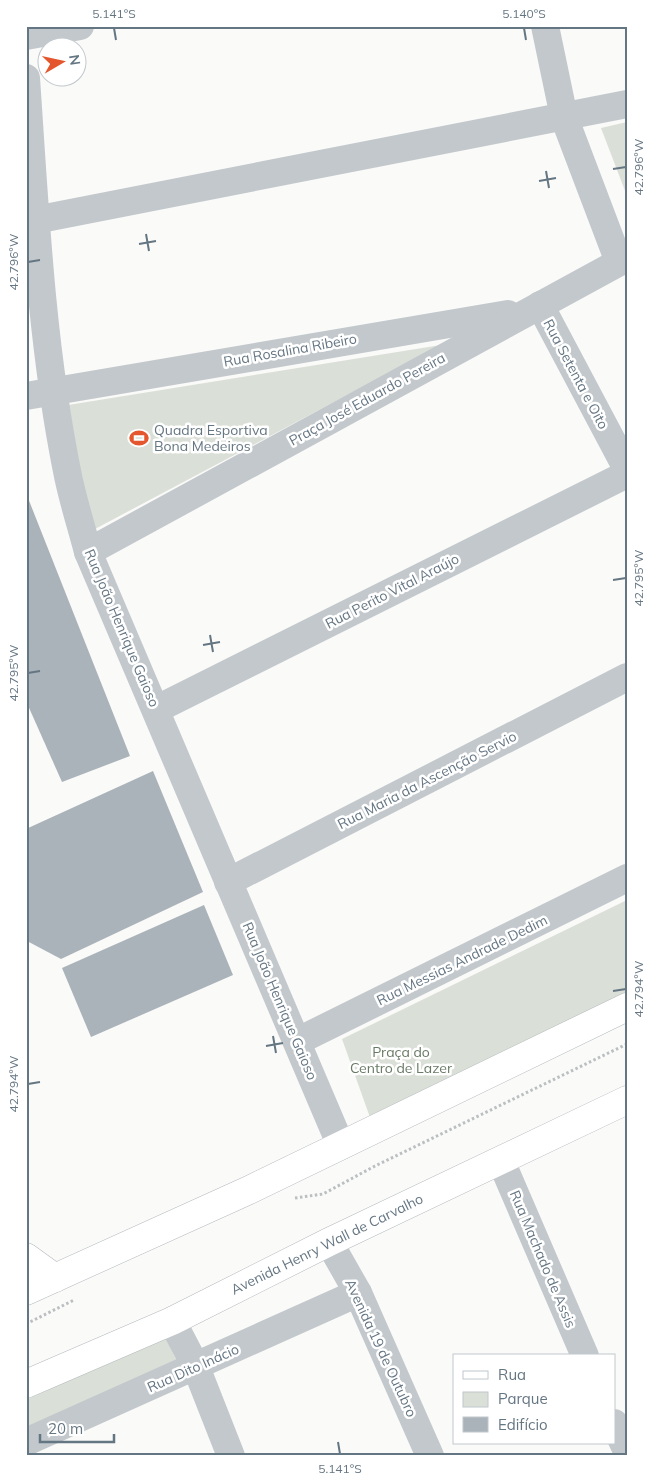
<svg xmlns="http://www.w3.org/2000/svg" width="653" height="1482" font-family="Mulish,sans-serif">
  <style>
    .green { fill: #dadfd7 }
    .building { fill: #aab3b9 }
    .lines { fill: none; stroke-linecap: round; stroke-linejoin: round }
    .primary-casing { stroke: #b5babe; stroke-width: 29 }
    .path { stroke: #bbbfc2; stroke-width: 3; stroke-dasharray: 2.5 2.5; stroke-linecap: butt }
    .minor { stroke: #c3c8cc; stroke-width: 28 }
    .tertiary { stroke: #c3c8cc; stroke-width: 28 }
    .primary { stroke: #fff; stroke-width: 28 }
    .ticks { fill: none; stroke: #657683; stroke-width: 2 }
    .labels { text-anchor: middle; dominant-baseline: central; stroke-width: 5; stroke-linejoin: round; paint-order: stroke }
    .street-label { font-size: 14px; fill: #657683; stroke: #fff }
    .poi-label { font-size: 14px; fill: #657683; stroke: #fff; text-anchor: start }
    .park-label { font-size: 14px; fill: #687a64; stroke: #fff }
    .neatline { fill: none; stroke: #657683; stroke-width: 2 }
    .ticks-label { font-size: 12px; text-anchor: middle; fill: #657683 }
  </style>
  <rect width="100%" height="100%" fill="#fafaf8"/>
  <g class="green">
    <path d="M627,122V196L601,128Z"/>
    <path d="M441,345L95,529L62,406Z"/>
    <path d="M627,900V995L372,1123L342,1039Z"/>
    <path d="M165,1336L180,1368L26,1436V1400Z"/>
  </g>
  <g class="building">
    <path d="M26,493L130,756L62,782L26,701Z"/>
    <path d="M153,771L203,892L61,959L27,941L26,829Z"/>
    <path d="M204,905L233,975L91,1037L62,968Z"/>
  </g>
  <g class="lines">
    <g class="primary-casing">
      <g id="primary">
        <path d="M26,1257L55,1278"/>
        <path d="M26,1291L247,1191L627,1007"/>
        <path d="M26,1384L172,1321L329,1242L627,1100"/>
      </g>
    </g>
    <g class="path">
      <path d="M295,1198L323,1194L375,1166L627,1044"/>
      <path d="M26,1324L74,1300"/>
    </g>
    <g class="minor">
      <path d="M545,26L564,117L619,262"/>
      <path d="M26,36L80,26"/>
      <path d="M26,78C35,209 41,342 67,471C72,498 81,525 88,552L341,1146"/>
      <path d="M35,220L627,104"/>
      <path d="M540,305L627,469"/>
      <path d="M26,396L508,314"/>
      <path d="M88,552L627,258"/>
      <path d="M157,709L627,474"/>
      <path d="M228,882L627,677"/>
      <path d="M298,1041L627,878"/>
      <path d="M501,1161L585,1356"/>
      <path d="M172,1321L196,1367L231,1456"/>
      <path d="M614,1423L627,1451"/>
      <path d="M26,1442L358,1293"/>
    </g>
    <path class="tertiary" d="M329,1242L358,1293L430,1456"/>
    <use href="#primary" class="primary"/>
  </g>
  <path class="ticks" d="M114,28L116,40M524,28L526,40M613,169L626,167M546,171L549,188M539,181L556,178M146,234L149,251M139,244L156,241M28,262L40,260M613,580L626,578M210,635L213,652M203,645L220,642M28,673L40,671M613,991L626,989M273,1036L276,1053M266,1046L283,1043M28,1084L40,1082M338,1442L340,1454"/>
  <defs>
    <g id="stadium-bare" transform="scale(1.5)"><path d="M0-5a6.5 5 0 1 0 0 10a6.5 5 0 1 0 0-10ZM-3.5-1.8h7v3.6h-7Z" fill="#e4572e" stroke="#fff" stroke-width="2.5" paint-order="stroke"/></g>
  </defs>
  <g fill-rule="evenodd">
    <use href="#stadium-bare" x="139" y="438"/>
  </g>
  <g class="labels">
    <g class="street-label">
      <text transform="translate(290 350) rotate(-10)">Rua Rosalina Ribeiro</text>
      <text transform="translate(576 374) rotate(62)">Rua Setenta e Oito</text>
      <text transform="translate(367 399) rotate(-29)">Praça José Eduardo Pereira</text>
      <text transform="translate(392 591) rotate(-27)">Rua Perito Vital Araújo</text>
      <text transform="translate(122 628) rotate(67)">Rua João Henrique Gaioso</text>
      <text transform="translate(427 780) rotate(-27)">Rua Maria da Ascenção Servio</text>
      <text transform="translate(462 960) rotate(-26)">Rua Messias Andrade Dedim</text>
      <text transform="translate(280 1001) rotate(67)">Rua João Henrique Gaioso</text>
      <text transform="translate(327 1244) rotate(-26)">Avenida Henry Wall de Carvalho</text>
      <text transform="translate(543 1259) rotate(67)">Rua Machado de Assis</text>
      <text transform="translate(381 1348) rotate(65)">Avenida 19 de Outubro</text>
      <text transform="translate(193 1368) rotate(-24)">Rua Dito Inácio</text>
    </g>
    <g class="poi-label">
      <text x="154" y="430">Quadra Esportiva<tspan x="154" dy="16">Bona Medeiros</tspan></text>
    </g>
    <g class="park-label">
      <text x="401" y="1052">Praça do<tspan x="401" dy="16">Centro de Lazer</tspan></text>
    </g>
  </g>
  <rect width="653" height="1482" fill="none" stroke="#ffffff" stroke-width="55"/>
  <rect x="453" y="1354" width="162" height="90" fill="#ffffff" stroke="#c1c8cd"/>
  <rect x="463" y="1371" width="25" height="8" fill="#ffffff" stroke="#c1c8cd"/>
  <text x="498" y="1380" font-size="15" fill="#657683">Rua</text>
  <rect x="463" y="1392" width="25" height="15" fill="#dadfd7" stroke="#c1c8cd"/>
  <text x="498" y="1404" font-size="15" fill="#657683">Parque</text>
  <rect x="463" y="1417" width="25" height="15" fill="#aab3b9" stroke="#c1c8cd"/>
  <text x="498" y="1430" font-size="15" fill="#657683">Edifício</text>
  <g transform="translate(62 62) rotate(81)"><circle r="24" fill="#ffffff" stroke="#c1c8cd"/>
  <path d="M0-4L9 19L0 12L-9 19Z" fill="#e4572e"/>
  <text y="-8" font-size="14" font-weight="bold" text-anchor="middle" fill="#657683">N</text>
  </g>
  <path d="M40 1434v8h74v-8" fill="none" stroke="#657683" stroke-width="2.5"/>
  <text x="48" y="1434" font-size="15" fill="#657683" stroke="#ffffff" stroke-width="4" paint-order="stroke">20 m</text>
  <rect x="28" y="28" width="598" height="1426" class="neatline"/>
  <g class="ticks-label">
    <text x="114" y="18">5.141°S</text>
    <text x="524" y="18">5.140°S</text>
    <text transform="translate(639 167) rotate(-90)" y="4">42.796°W</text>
    <text transform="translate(14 262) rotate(-90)" y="4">42.796°W</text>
    <text transform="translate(639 578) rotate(-90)" y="4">42.795°W</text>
    <text transform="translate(14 673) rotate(-90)" y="4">42.795°W</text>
    <text transform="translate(639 989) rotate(-90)" y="4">42.794°W</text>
    <text transform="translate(14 1084) rotate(-90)" y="4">42.794°W</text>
    <text x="340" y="1473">5.141°S</text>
  </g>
</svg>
